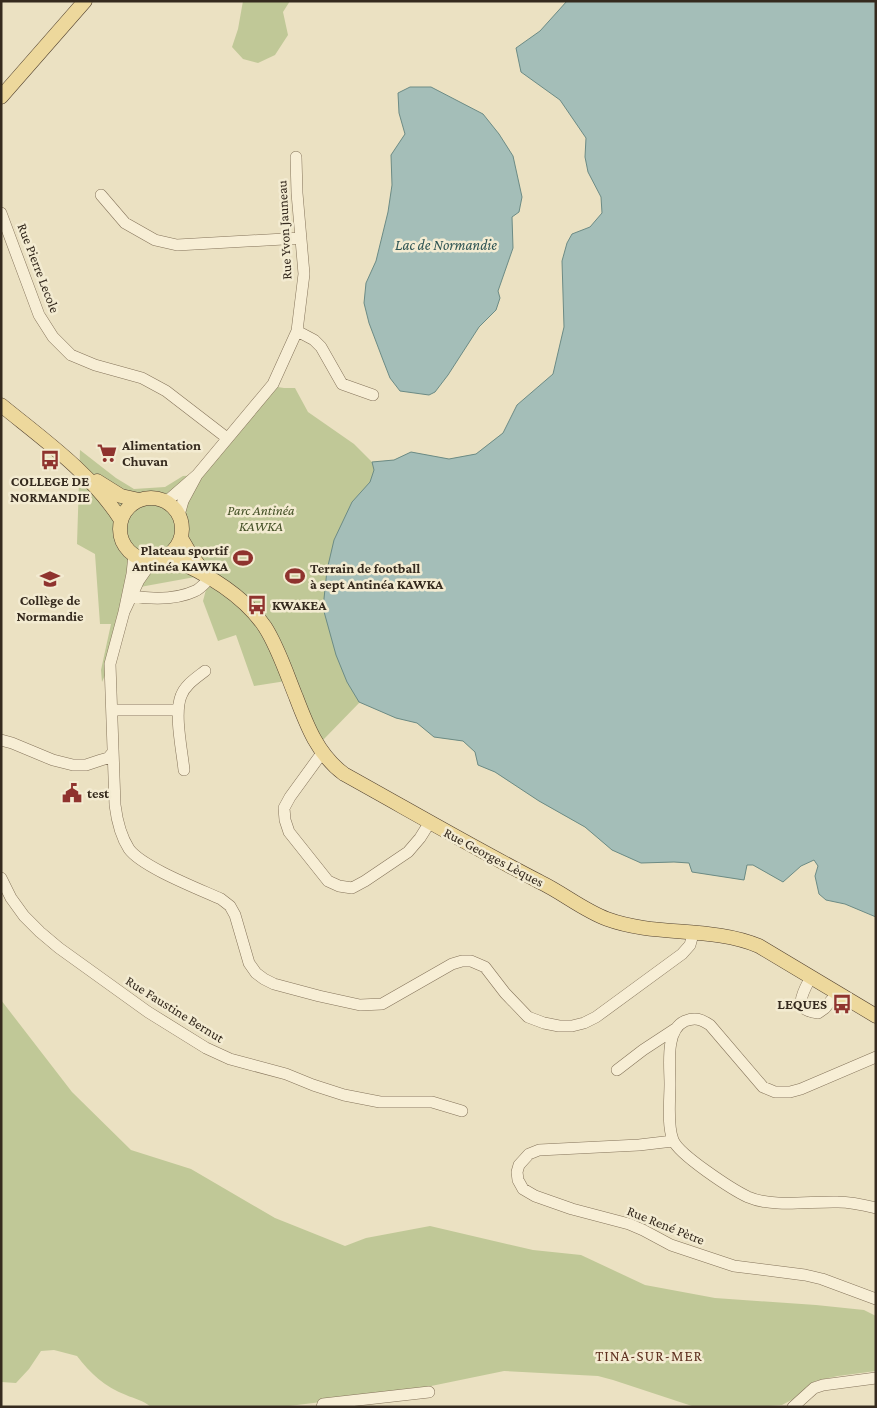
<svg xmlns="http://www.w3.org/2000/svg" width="877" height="1408" viewBox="0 0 877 1408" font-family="'Crimson Pro',serif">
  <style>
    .green { fill: #c0c897 }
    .water { fill: #a4beb8; stroke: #6c8b85 }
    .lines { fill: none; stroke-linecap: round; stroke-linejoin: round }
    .minor-casing { stroke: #84735a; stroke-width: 12 }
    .major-casing { stroke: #52412f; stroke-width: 15 }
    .minor { stroke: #f7eed5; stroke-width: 11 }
    .major { stroke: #edd89c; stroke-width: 14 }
    .labels { text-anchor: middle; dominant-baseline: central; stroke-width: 5; stroke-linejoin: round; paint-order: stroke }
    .street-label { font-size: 14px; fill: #352a1e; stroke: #f3ebd1 }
    .poi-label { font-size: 14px; font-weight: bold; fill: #352a1e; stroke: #f3ebd1; text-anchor: start }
    .park-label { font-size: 14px; font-style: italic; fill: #435025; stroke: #f3ebd1 }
    .water-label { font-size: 15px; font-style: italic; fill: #2e5453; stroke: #f3ebd1 }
    .neighbourhood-label { font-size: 15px; letter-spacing: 1px; fill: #5f3020; stroke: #f3ebd1 }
  </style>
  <rect width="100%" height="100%" fill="#ebe1c2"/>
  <path class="green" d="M 243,1 L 290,1 L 283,12 L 288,35 L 275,55 L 258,63 L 243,59 L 232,47 L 238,29 Z
    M 271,386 L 284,388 L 295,388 L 308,412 L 354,444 L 372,462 L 394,460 L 411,452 L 449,459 L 476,454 L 503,433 L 759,848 L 783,882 L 753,865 L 747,865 L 744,880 L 692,872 L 689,863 L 674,862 L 641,863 L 612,850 L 585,827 L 539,801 L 495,772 L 478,765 L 475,752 L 463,741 L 434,737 L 417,723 L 396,718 L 360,702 L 324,739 L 316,743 L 286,681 L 254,686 L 236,635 L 218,641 L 203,601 L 209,578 L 195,577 L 129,589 L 110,664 L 102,682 L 101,670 L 111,624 L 100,624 L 95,554 L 77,544 L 80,450 L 116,478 L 134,489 L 165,487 L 183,476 L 198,475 Z
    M 1,1000 L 72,1092 L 131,1150 L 191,1169 L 275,1218 L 345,1246 L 366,1238 L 430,1226 L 533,1250 L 581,1255 L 645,1285 L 715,1298 L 816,1305 L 864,1310 L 876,1316 L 876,1371 L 838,1376 L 815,1381 L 797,1397 L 782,1405 L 754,1407 L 695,1407 L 613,1380 L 598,1376 L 504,1371 L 402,1392 L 281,1407 L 151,1407 C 143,1400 135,1399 126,1395 C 105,1387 90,1373 77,1356 L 54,1350 L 41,1351 L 29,1369 L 16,1383 L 1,1382 Z"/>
  <path class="water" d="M 567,1 L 876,1 L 876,917 L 845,904 L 826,900 L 819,894 L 815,876 L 818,866 L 814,860 L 801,866 L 783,882 L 753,865 L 747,865 L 744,880 L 692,872 L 689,863 L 674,862 L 641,863 L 612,850 L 585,827 L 539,801 L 495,772 L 478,765 L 475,752 L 463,741 L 434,737 L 417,723 L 396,718 L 359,702 L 347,682 L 336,655 L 323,608 L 327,570 L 334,540 L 352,502 L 370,482 L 374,470 L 372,462 L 394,460 L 411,452 L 449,459 L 476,454 L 503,433 L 517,405 L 553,374 L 564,327 L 562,261 L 567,243 L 572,234 L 590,227 L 602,213 L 601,197 L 588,172 L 585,157 L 586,138 L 560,100 L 521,72 L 516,48 L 540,31 Z
    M 410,87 L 431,87 L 483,114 L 499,134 L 513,156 L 522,197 L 519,212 L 512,217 L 513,248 L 498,291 L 500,298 L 496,310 L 479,327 L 448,375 L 435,392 L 429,395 L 400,391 L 390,378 L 383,360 L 369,323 L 364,303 L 366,283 L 376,261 L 388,212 L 392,185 L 391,155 L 405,134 L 399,113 L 398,93 Z"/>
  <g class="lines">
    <defs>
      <path id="minor" d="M 296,157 L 297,193 L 304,274 L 297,331
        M 101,195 L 125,223 L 155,240 L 177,245 L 301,238
        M 1,213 L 39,315 L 53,337 L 71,355 L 95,365 L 142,378 L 166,391 L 227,438
        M 197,475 L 273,384 L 297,331 L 314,340 L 321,347 L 342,384 L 373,395
        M 166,502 L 197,475 L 183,501 L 179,515
        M 134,555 L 132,574 L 124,612 L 139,580 L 153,560
        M 131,596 C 151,599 176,600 195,591 C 200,589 205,583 210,578
        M 124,612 L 110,664 L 115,805 C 117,821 120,835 129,849 C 142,867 199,889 221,899 L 230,906 L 235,915 L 249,963 L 256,973 L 264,979 L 274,984 L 319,996 L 360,1005 L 382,1004 L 452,964 L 462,961 L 471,961 L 485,967 L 505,993 L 528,1017 L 544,1023 L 559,1026 L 572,1026 L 584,1023 L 596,1017 L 682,954 L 690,945 L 693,934
        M 112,710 L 178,710
        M 1,740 L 12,743 L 53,760 L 73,765 L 86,765 L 101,760 L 108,758 L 113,752
        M 322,753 L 290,797 L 284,808 L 285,820 L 289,832 L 328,881 L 339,886 L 352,888 L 365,881 L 408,852 L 420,838 L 430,822
        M 184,770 C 182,750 174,714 181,696 C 185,685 196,678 205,671
        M 1,878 L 11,898 L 24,916 L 40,932 L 59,948 L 148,1012 L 206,1048 L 230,1059 L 286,1074 L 313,1085 L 344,1095 L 380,1102 L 432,1102 L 462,1111
        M 811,977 C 803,992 791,1010 818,1013 L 825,1008 L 837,993
        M 876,1057 L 801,1089 L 790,1092 L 775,1092 L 763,1087 L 710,1025 C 701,1019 695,1017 685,1021 C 665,1030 670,1065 670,1084 C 670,1100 667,1125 673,1140 C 679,1155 733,1190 748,1197 C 773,1208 811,1201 838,1202 C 851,1202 864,1205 876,1208
        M 617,1070 L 643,1050 L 675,1029
        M 673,1141 L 639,1145 L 539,1150 L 529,1154 L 519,1165 L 517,1172 L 518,1180 L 523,1189 L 535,1196 L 572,1209 L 629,1224 L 643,1230 L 671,1245 L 734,1266 L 805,1275 L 822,1279 L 876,1299
        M 322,1407 L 323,1404 L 429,1392
        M 793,1407 L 814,1388 L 823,1385 L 876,1378"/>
      <path id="major" d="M 1,97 L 85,1
        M 1,405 C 44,440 91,473 121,520
        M 97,481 L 121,496 L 139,500
        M120 529a31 31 0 1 1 62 0a31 31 0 1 1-62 0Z
        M 181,538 L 191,555 L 203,571
        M 166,556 C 202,571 243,594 265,627 C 278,647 287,675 296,697 C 307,726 318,755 344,774 C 409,810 474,848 540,882 C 563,893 583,910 607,919 C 656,937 711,926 759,946 L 876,1016"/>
    </defs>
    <use href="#minor" class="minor-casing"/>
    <use href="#major" class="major-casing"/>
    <use href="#minor" class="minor"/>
    <use href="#major" class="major"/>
  </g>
  <defs>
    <symbol id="supermarket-bare" viewBox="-9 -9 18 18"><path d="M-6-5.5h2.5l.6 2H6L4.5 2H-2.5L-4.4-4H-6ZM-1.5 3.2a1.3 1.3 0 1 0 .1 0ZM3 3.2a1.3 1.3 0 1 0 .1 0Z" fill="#8f332e" stroke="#f3ebd1" stroke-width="2.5" paint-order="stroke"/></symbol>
    <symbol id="bus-bare" viewBox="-9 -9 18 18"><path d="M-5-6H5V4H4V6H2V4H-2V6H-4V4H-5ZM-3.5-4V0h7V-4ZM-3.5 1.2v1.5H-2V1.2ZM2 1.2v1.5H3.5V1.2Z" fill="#8f332e" stroke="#f3ebd1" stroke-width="2.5" paint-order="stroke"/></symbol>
    <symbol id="stadium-bare" viewBox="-9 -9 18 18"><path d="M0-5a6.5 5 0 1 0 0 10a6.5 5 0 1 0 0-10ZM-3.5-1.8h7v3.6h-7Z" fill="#8f332e" stroke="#f3ebd1" stroke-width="2.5" paint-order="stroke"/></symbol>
    <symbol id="school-bare" viewBox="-9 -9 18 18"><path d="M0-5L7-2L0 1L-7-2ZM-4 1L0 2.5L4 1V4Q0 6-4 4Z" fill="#8f332e" stroke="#f3ebd1" stroke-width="2.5" paint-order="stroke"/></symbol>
    <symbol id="civic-bare" viewBox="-9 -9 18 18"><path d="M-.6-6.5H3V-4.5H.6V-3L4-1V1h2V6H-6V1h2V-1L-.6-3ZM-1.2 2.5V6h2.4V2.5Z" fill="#8f332e" stroke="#f3ebd1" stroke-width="2.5" paint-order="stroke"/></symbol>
  </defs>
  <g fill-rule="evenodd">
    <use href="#supermarket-bare" x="93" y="439" width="28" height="28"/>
    <use href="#bus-bare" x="36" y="446" width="28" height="28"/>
    <use href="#stadium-bare" x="229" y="544" width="28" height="28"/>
    <use href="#stadium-bare" x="281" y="562" width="28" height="28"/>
    <use href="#school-bare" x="36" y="565" width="28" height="28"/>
    <use href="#bus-bare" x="243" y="591" width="28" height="28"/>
    <use href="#civic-bare" x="58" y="779" width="28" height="28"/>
    <use href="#bus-bare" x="828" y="990" width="28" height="28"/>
  </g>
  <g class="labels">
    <g class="street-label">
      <text transform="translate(284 230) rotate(-93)">Rue Yvon Jauneau</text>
      <text transform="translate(39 268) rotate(69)">Rue Pierre Lecole</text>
      <text transform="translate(494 857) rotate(28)">Rue Georges Lèques</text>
      <text transform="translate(175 1009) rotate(32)">Rue Faustine Bernut</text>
      <text transform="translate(666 1225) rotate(22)">Rue René Pètre</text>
    </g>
    <g class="poi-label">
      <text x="122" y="445">Alimentation<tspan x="122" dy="16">Chuvan</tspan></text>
      <text x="50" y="481" text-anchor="middle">COLLEGE DE<tspan x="50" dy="16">NORMANDIE</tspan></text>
      <text x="228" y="550" text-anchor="end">Plateau sportif<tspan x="228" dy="16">Antinéa KAWKA</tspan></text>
      <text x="310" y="568">Terrain de football<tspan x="310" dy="16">à sept Antinéa KAWKA</tspan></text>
      <text x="50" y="600" text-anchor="middle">Collège de<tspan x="50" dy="16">Normandie</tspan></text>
      <text x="272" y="605">KWAKEA</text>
      <text x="87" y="793">test</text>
      <text x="827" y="1004" text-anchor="end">LEQUES</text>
    </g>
    <g class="park-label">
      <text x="261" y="510">Parc Antinéa<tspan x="261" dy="16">KAWKA</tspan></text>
    </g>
    <g class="water-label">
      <text x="446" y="245">Lac de Normandie</text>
    </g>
    <g class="neighbourhood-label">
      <text x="649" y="1356">TINA-SUR-MER</text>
    </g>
  </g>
  <rect width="877" height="1408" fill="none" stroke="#352a1e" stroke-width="5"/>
</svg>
